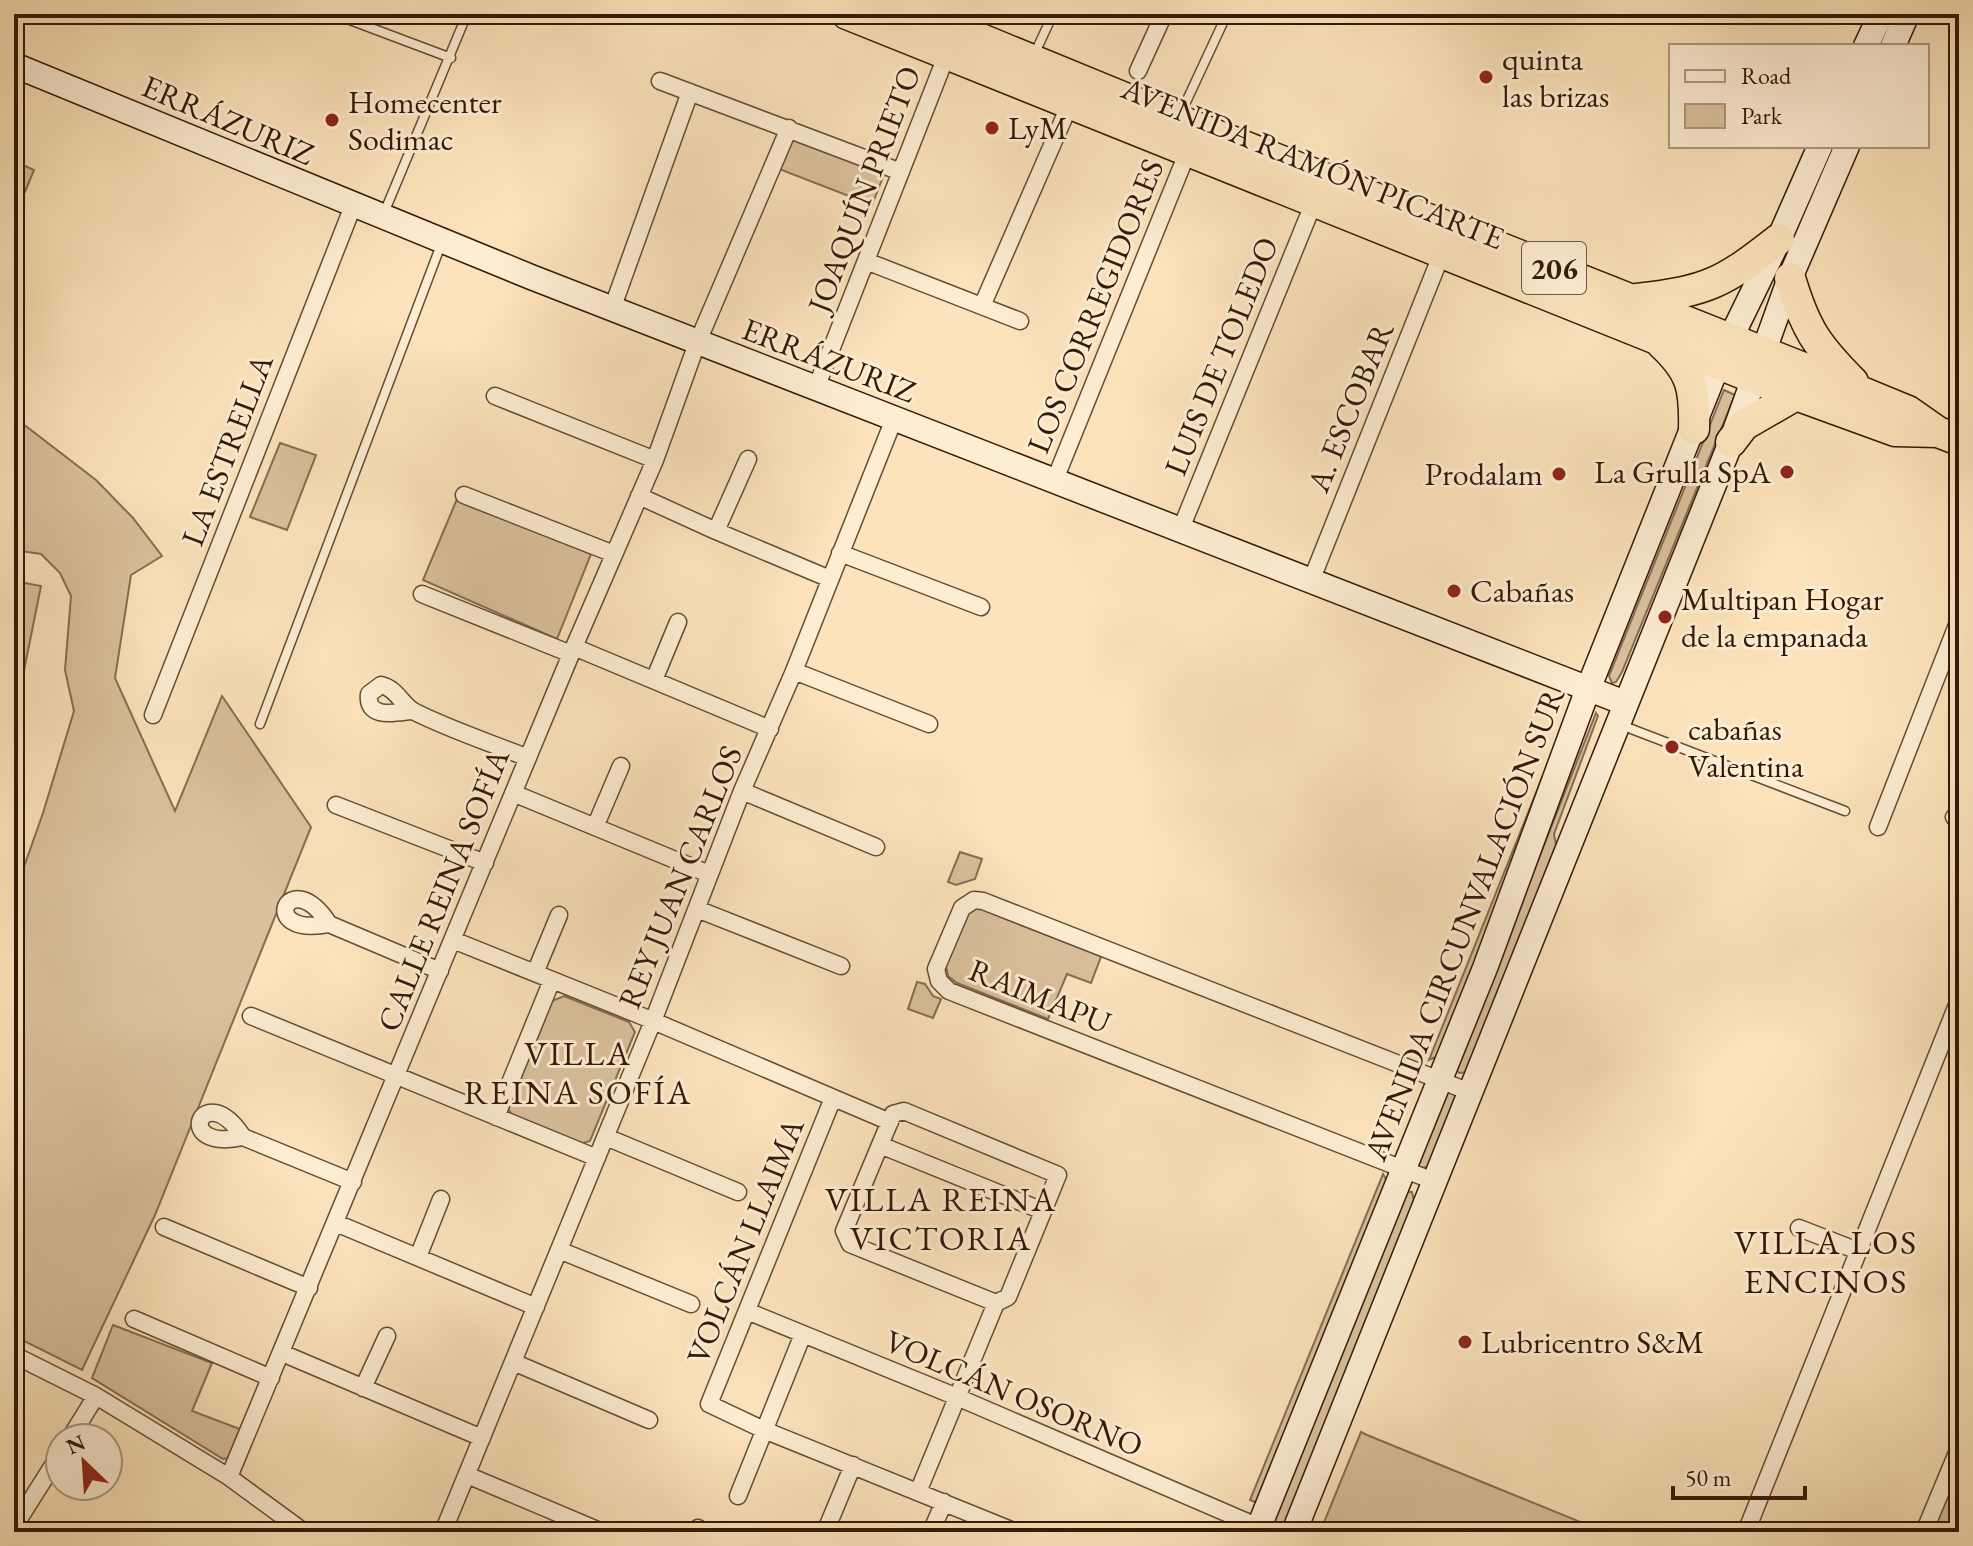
<svg xmlns="http://www.w3.org/2000/svg" width="1973" height="1546" viewBox="0 0 1973 1546" font-family="'EB Garamond',serif">
  <style>
    .green { fill: #dac19c; stroke: #866d51; stroke-width: 2 }
    .lines { fill: none; stroke-linecap: round; stroke-linejoin: round }
    .lane-casing { stroke: #654c33; stroke-width: 11 }
    .street-casing { stroke: #654c33; stroke-width: 19 }
    .secondary-casing { stroke: #331906; stroke-width: 27 }
    .highway-casing { stroke: #331906; stroke-width: 33 }
    .lane { stroke: #fdedd3; stroke-width: 8 }
    .street { stroke: #fdedd3; stroke-width: 16 }
    .secondary { stroke: #fdedd3; stroke-width: 24 }
    .highway { stroke: #fce3bb; stroke-width: 30 }
    .poi-dot { fill: #8f2418; stroke: #fdedd3; stroke-width: 3 }
    .labels { text-anchor: middle; dominant-baseline: central; stroke-width: 6; stroke-linejoin: round; paint-order: stroke }
    .shield { fill: #fdedd3; stroke: #705944; stroke-width: 2 }
    .shield-label { font-size: 30px; font-weight: bold; fill: #331906 }
    .poi-label { font-size: 32px; fill: #331906; stroke: #fdedd3; text-anchor: start }
    .street-label { font-size: 32px; fill: #331906; stroke: #fdedd3 }
    .neighbourhood-label { font-size: 34px; letter-spacing: 2px; fill: #331906; stroke: #fdedd3 }
  </style>
  <rect width="100%" height="100%" fill="#fce3bb"/>
  <filter id="stains"><feTurbulence type="fractalNoise" baseFrequency=".0025" numOctaves="4"/><feColorMatrix values="0 0 0 0 .2 0 0 0 0 .09 0 0 0 0 .02 0 0 0 .5 -.17"/></filter>
  <radialGradient id="worn" r=".72"><stop offset=".6" stop-color="#630" stop-opacity="0"/><stop offset="1" stop-color="#630" stop-opacity=".3"/></radialGradient>
  <path class="green" d="M 794,134 L 885,172 L 872,205 L 779,169 Z
    M 14,161 L 34,170 L 14,218 Z
    M 1724,390 L 1735,395 L 1622,672 L 1616,682 L 1612,683 L 1609,676 Z
    M 14,417 L 96,480 L 133,518 L 162,556 L 131,575 L 115,678 L 175,811 L 222,696 L 311,827 L 155,1215 L 82,1370 L 14,1336 L 14,895 L 43,813 L 74,711 L 65,670 L 71,596 L 60,573 L 41,554 L 14,550 Z
    M 280,443 L 316,455 L 287,530 L 250,517 Z
    M 457,499 L 591,554 L 557,639 L 423,580 Z
    M 14,581 L 41,586 L 14,720 Z
    M 1570,708 L 1443,1046 L 1436,1057 L 1429,1060 Z
    M 1596,713 L 1598,716 L 1554,834 L 1556,845 L 1469,1068 L 1467,1072 L 1459,1073 L 1456,1069 Z
    M 960,852 L 982,859 L 975,879 L 956,885 L 948,882 Z
    M 982,906 L 1102,954 L 1091,983 L 1067,974 L 1048,1019 L 957,983 L 948,976 L 946,966 L 969,910 Z
    M 917,982 L 925,984 L 933,996 L 941,999 L 933,1018 L 908,1009 Z
    M 564,996 L 629,1022 L 635,1032 L 590,1141 L 580,1144 L 514,1118 L 507,1107 L 552,1001 Z
    M 1446,1090 L 1455,1093 L 1455,1097 L 1430,1163 L 1427,1167 L 1420,1168 L 1416,1165 Z
    M 1383,1174 L 1387,1181 L 1257,1503 L 1250,1500 Z
    M 1406,1192 L 1412,1192 L 1414,1201 L 1286,1532 L 1269,1532 Z
    M 113,1325 L 212,1363 L 192,1411 L 240,1429 L 228,1458 L 223,1459 L 92,1378 Z
    M 1361,1432 L 1367,1435 L 1605,1532 L 1320,1532 Z
    M 1959,1471 L 1959,1532 L 1930,1532 Z"/>
  <g class="lines">
    <defs>
      <path id="lane" d="M 334,14 L 451,58
        M 1034,55 L 1053,14
        M 1180,115 L 1227,14
        M 384,213 L 467,14
        M 260,724 L 442,242
        M 1621,725 L 1845,811"/>
      <path id="street" d="M 1138,71 L 1164,14
        M 660,81 L 901,172
        M 866,261 L 1020,321
        M 982,306 L 1070,104
        M 612,309 L 690,92
        M 816,388 L 947,54
        M 495,396 L 655,460
        M 1054,482 L 1188,151
        M 464,495 L 614,554
        M 639,496 L 716,531 L 830,579
        M 716,531 L 748,459
        M 1180,531 L 1314,202
        M 840,553 L 981,607
        M 1311,581 L 1442,253
        M 422,594 L 571,654
        M 574,647 L 770,729
        M 794,671 L 929,724
        M 654,680 L 678,622
        M 410,711 C 394,713 366,719 369,694 L 381,685 C 398,689 401,705 415,712 C 451,730 491,743 528,758
        M 153,715 L 353,206
        M 742,791 L 876,847
        M 513,793 L 709,874
        M 336,805 L 485,863
        M 1954,817 L 1959,819
        M 595,827 L 621,766
        M 1878,827 L 1959,620
        M 697,909 L 841,966
        M 329,924 C 255,938 289,862 329,924 L 440,971
        M 453,940 L 644,1017 L 890,1122
        M 535,973 L 559,915
        M 251,1016 L 597,1158
        M 833,1098 L 709,1404 L 764,1430 L 1016,1532
        M 496,1117 L 552,980
        M 243,1137 C 170,1153 203,1075 243,1137 L 353,1182
        M 606,1137 L 738,1192
        M 880,1145 L 1043,1211
        M 1436,1182 L 949,991 L 939,981 L 936,969 L 962,908 L 974,900 L 983,901 L 1470,1092
        M 336,1223 L 536,1307
        M 164,1227 L 309,1288
        M 1799,1228 L 1858,1251
        M 559,1250 L 691,1304
        M 418,1257 L 441,1199
        M 747,1311 L 957,1397 L 1259,1527
        M 134,1319 L 271,1378
        M 282,1353 L 482,1438
        M 14,1355 L 96,1396 L 229,1477 L 304,1532
        M 513,1362 L 649,1420
        M 363,1388 L 387,1336
        M 70,1438 L 96,1396
        M 467,1475 L 600,1531
        M 229,1477 L 571,654 L 655,460 L 696,346 L 789,128
        M 918,1492 L 996,1303 L 1008,1297 L 1058,1175 L 904,1111 L 893,1114 L 844,1231 L 850,1244 L 996,1303
        M 738,1496 L 803,1334
        M 14,1527 L 60,1454
        M 826,1530 L 853,1465
        M 443,1532 L 653,1021 L 742,791 L 794,671 L 894,419
        M 697,1532 L 698,1528
        M 931,1532 L 944,1502
        M 1746,1532 L 1959,1000
        M 1924,1532 L 1959,1448"/>
      <path id="secondary" d="M 1866,46 L 1881,14
        M 1893,46 L 1907,14
        M 14,65 L 531,277 L 1625,703
        M 1257,1532 L 1485,968 L 1585,697 L 1718,364 L 1779,239 L 1820,146
        M 1294,1532 L 1731,442 L 1790,278 L 1847,146"/>
      <path id="highway" d="M 847,14 L 1796,395 L 1895,431 L 1938,432
        M 920,14 L 1188,124 L 1801,367 L 1908,411 L 1938,432 L 1959,440
        M 1790,278 C 1805,328 1816,345 1853,382
        M 1637,299 C 1708,291 1723,283 1779,239
        M 1661,343 C 1692,372 1695,388 1694,429
        M 1731,442 L 1744,425 L 1796,395"/>
    </defs>
    <use href="#lane" class="lane-casing"/>
    <use href="#street" class="street-casing"/>
    <use href="#secondary" class="secondary-casing"/>
    <use href="#highway" class="highway-casing"/>
    <use href="#lane" class="lane"/>
    <use href="#street" class="street"/>
    <use href="#secondary" class="secondary"/>
    <use href="#highway" class="highway"/>
  </g>
  <g class="poi-dot">
    <circle cx="1486" cy="77" r="8"/>
    <circle cx="332" cy="120" r="8"/>
    <circle cx="992" cy="128" r="8"/>
    <circle cx="1787" cy="472" r="8"/>
    <circle cx="1559" cy="474" r="8"/>
    <circle cx="1454" cy="591" r="8"/>
    <circle cx="1665" cy="617" r="8"/>
    <circle cx="1672" cy="747" r="8"/>
    <circle cx="1465" cy="1342" r="8"/>
  </g>
  <g class="labels">
    <rect class="shield" x="1522" y="242" width="64" height="52" rx="6"/>
    <g class="shield-label">
      <text x="1554" y="268">206</text>
    </g>
    <g class="poi-label">
      <text x="1502" y="59">quinta<tspan x="1502" dy="37">las brizas</tspan></text>
      <text x="348" y="102">Homecenter<tspan x="348" dy="37">Sodimac</tspan></text>
      <text x="1008" y="128">LyM</text>
      <text x="1771" y="472" text-anchor="end">La Grulla SpA</text>
      <text x="1543" y="474" text-anchor="end">Prodalam</text>
      <text x="1470" y="591">Cabañas</text>
      <text x="1681" y="599">Multipan Hogar<tspan x="1681" dy="37">de la empanada</tspan></text>
      <text x="1688" y="729">cabañas<tspan x="1688" dy="37">Valentina</tspan></text>
      <text x="1481" y="1342">Lubricentro S&amp;M</text>
    </g>
    <g class="street-label">
      <text transform="translate(228 120) rotate(23)">ERRÁZURIZ</text>
      <text transform="translate(1313 163) rotate(22)">AVENIDA RAMÓN PICARTE</text>
      <text transform="translate(864 189) rotate(-69)">JOAQUÍN PRIETO</text>
      <text transform="translate(1095 306) rotate(-68)">LOS CORREGIDORES</text>
      <text transform="translate(1221 356) rotate(-68)">LUIS DE TOLEDO</text>
      <text transform="translate(829 360) rotate(21)">ERRÁZURIZ</text>
      <text transform="translate(1350 407) rotate(-68)">A. ESCOBAR</text>
      <text transform="translate(227 450) rotate(-69)">LA ESTRELLA</text>
      <text transform="translate(680 877) rotate(-68)">REY JUAN CARLOS</text>
      <text transform="translate(443 890) rotate(-68)">CALLE REINA SOFÍA</text>
      <text transform="translate(1464 924) rotate(-69)">AVENIDA CIRCUNVALACIÓN SUR</text>
      <text transform="translate(1040 996) rotate(22)">RAIMAPU</text>
      <text transform="translate(745 1241) rotate(-68)">VOLCÁN LLAIMA</text>
      <text transform="translate(1014 1393) rotate(23)">VOLCÁN OSORNO</text>
    </g>
    <g class="neighbourhood-label">
      <text x="578" y="1053">VILLA<tspan x="578" dy="39">REINA SOFÍA</tspan></text>
      <text x="941" y="1199">VILLA REINA<tspan x="941" dy="39">VICTORIA</tspan></text>
      <text x="1826" y="1242">VILLA LOS<tspan x="1826" dy="39">ENCINOS</tspan></text>
    </g>
  </g>
  <rect width="1973" height="1546" fill="none" stroke="#fce3bb" stroke-width="48"/>
  <rect x="16" y="16" width="1941" height="1514" fill="none" stroke="#331906" stroke-width="4"/>
  <rect x="24" y="24" width="1925" height="1498" fill="none" stroke="#331906" stroke-width="2"/>
  <rect x="1669" y="44" width="260" height="104" fill="#fdedd3" stroke="#ac9881" stroke-width="2"/>
  <rect x="1685" y="70" width="40" height="12" fill="#fdedd3" stroke="#ac9881" stroke-width="2"/>
  <text x="1741" y="84" font-size="24" fill="#331906">Road</text>
  <rect x="1685" y="104" width="40" height="24" fill="#dac19c" stroke="#ac9881" stroke-width="2"/>
  <text x="1741" y="124" font-size="24" fill="#331906">Park</text>
  <g transform="translate(84 1462) rotate(335)"><circle r="38" fill="#fdedd3" stroke="#ac9881" stroke-width="2"/>
  <path d="M0-6L14 30L0 20L-14 30Z" fill="#8f2418"/>
  <text y="-12" font-size="22" font-weight="bold" text-anchor="middle" fill="#331906">N</text>
  </g>
  <path d="M1673 1486v12h132v-12" fill="none" stroke="#331906" stroke-width="4"/>
  <text x="1685" y="1486" font-size="24" fill="#331906" stroke="#fdedd3" stroke-width="6" paint-order="stroke">50 m</text>
  <rect width="100%" height="100%" filter="url(#stains)"/>
  <rect width="100%" height="100%" fill="url(#worn)"/>
</svg>
